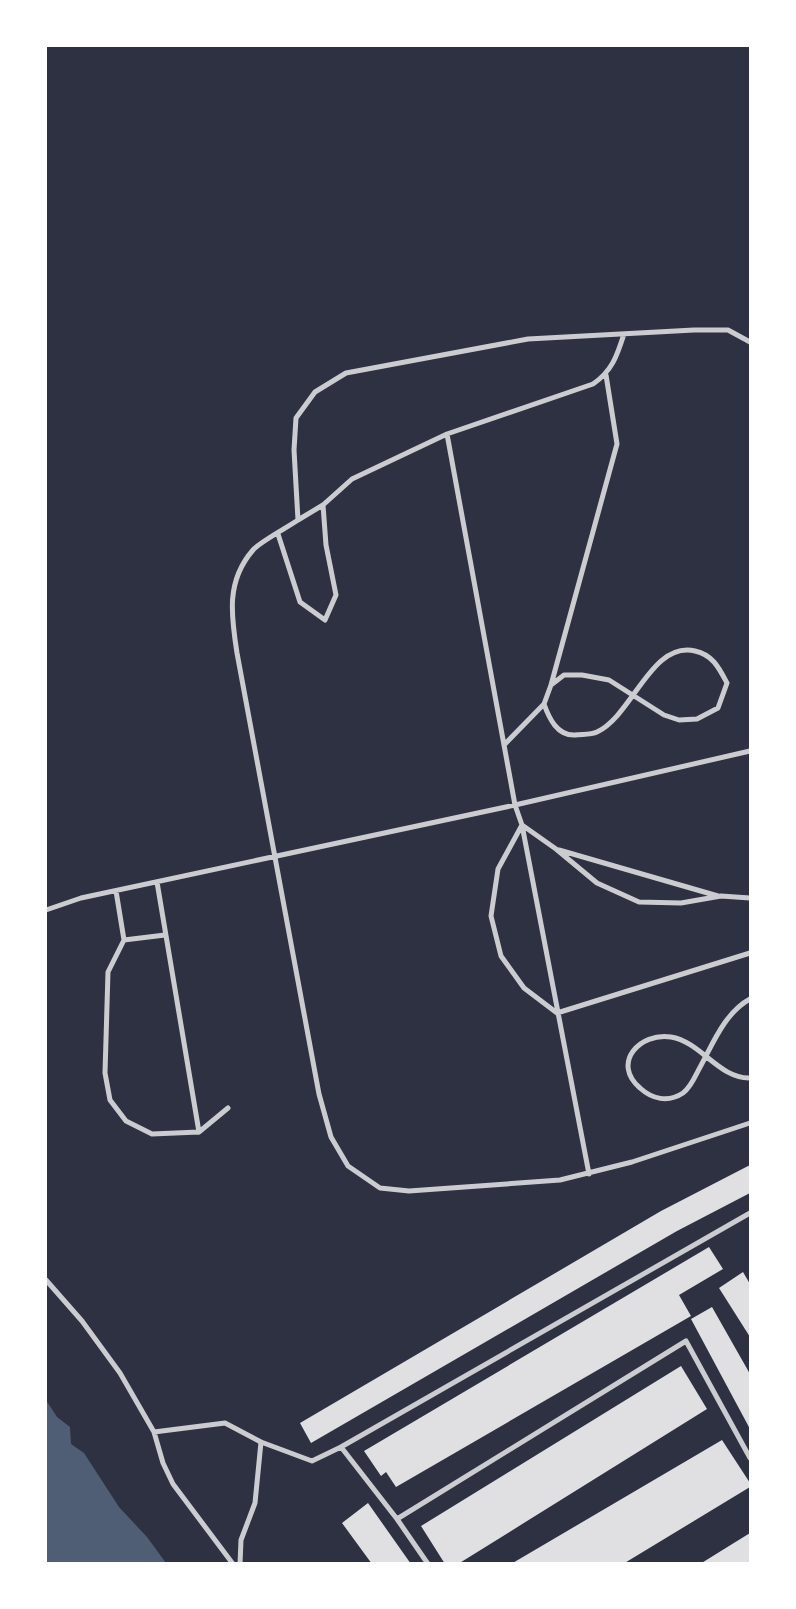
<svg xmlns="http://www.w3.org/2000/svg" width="796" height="1609" viewBox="0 0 796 1609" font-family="Mulish,sans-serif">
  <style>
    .water { fill: #4f5d75 }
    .building { fill: #e0e0e3 }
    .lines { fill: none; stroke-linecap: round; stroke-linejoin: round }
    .service { stroke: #caccd0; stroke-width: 5 }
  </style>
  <rect width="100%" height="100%" fill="#2d3142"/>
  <path class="water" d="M 46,1400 L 57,1417 L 70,1427 L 71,1444 L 84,1453 L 119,1507 L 147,1537 L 166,1563 L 46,1563 Z"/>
  <path class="building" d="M 750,1165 L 750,1193 L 677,1231 L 311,1443 L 300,1423 L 661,1211 Z
    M 709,1247 L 723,1269 L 679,1295 L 691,1316 L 396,1487 L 386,1472 L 381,1476 L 364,1451 Z
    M 743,1272 L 750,1284 L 750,1337 L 719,1288 Z
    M 712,1307 L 750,1374 L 750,1429 L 691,1319 Z
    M 681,1366 L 707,1409 L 458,1564 L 445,1564 L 421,1526 Z
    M 722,1440 L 750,1483 L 750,1487 L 623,1564 L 511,1564 Z
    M 368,1503 L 411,1564 L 372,1564 L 342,1523 Z
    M 750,1533 L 750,1564 L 700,1564 Z"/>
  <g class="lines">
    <path class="service" d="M 750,342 L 728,330 L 694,330 L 528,339 L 346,373 L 315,392 L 296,418 L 294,450 L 298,520 C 288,527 258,543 253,550 C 226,581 231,615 237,653 L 319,1094 L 331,1137 L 348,1166 L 380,1188 L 409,1191 L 560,1180 L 632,1162 L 750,1123
      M 447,434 L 515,805 L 522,825 L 589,1174
      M 298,520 L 323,505 L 352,479 L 447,434 L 593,384 C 612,371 617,356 624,334
      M 278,534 L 300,602 L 325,620 L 336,595 L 326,545 L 323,505
      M 544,704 C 549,718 557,736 575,735 C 582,734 591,735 597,732 C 633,715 651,641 695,651 C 713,655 719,668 727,683 L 718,708 L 697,719 L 679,720 L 664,715 L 609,680 L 582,675 L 564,675 L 551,685
      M 504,745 L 544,704 L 551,685 L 617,444 L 606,375
      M 559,850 L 718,896
      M 116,891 L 124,940 L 108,972 L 105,1073 L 110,1100 L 126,1121 L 152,1134 L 199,1132 L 157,882
      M 750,898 L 721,896 L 681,903 L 639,902 L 597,883 L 556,849 L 522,825 L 498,869 L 491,916 L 501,956 L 524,988 L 557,1013 L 750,953
      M 46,910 L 81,898 L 515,805 L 750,751
      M 124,940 L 165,935
      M 750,999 C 724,1013 712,1046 698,1071 C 694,1079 690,1088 683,1093 C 668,1103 652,1099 640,1088 C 611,1063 640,1032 671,1037 C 701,1042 719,1079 750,1078
      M 199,1132 L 228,1108
      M 46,1280 L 82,1321 L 120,1373 L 154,1432 L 163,1463 L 173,1484 L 233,1564
      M 154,1432 L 225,1423 L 261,1442
      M 397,1519 L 341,1447 L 750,1213
      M 240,1564 L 241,1540 L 255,1503 L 261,1442 L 312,1461 L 341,1447
      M 428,1564 L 397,1519 L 686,1341 L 750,1458"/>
  </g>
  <rect width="796" height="1609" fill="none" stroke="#ffffff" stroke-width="94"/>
</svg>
